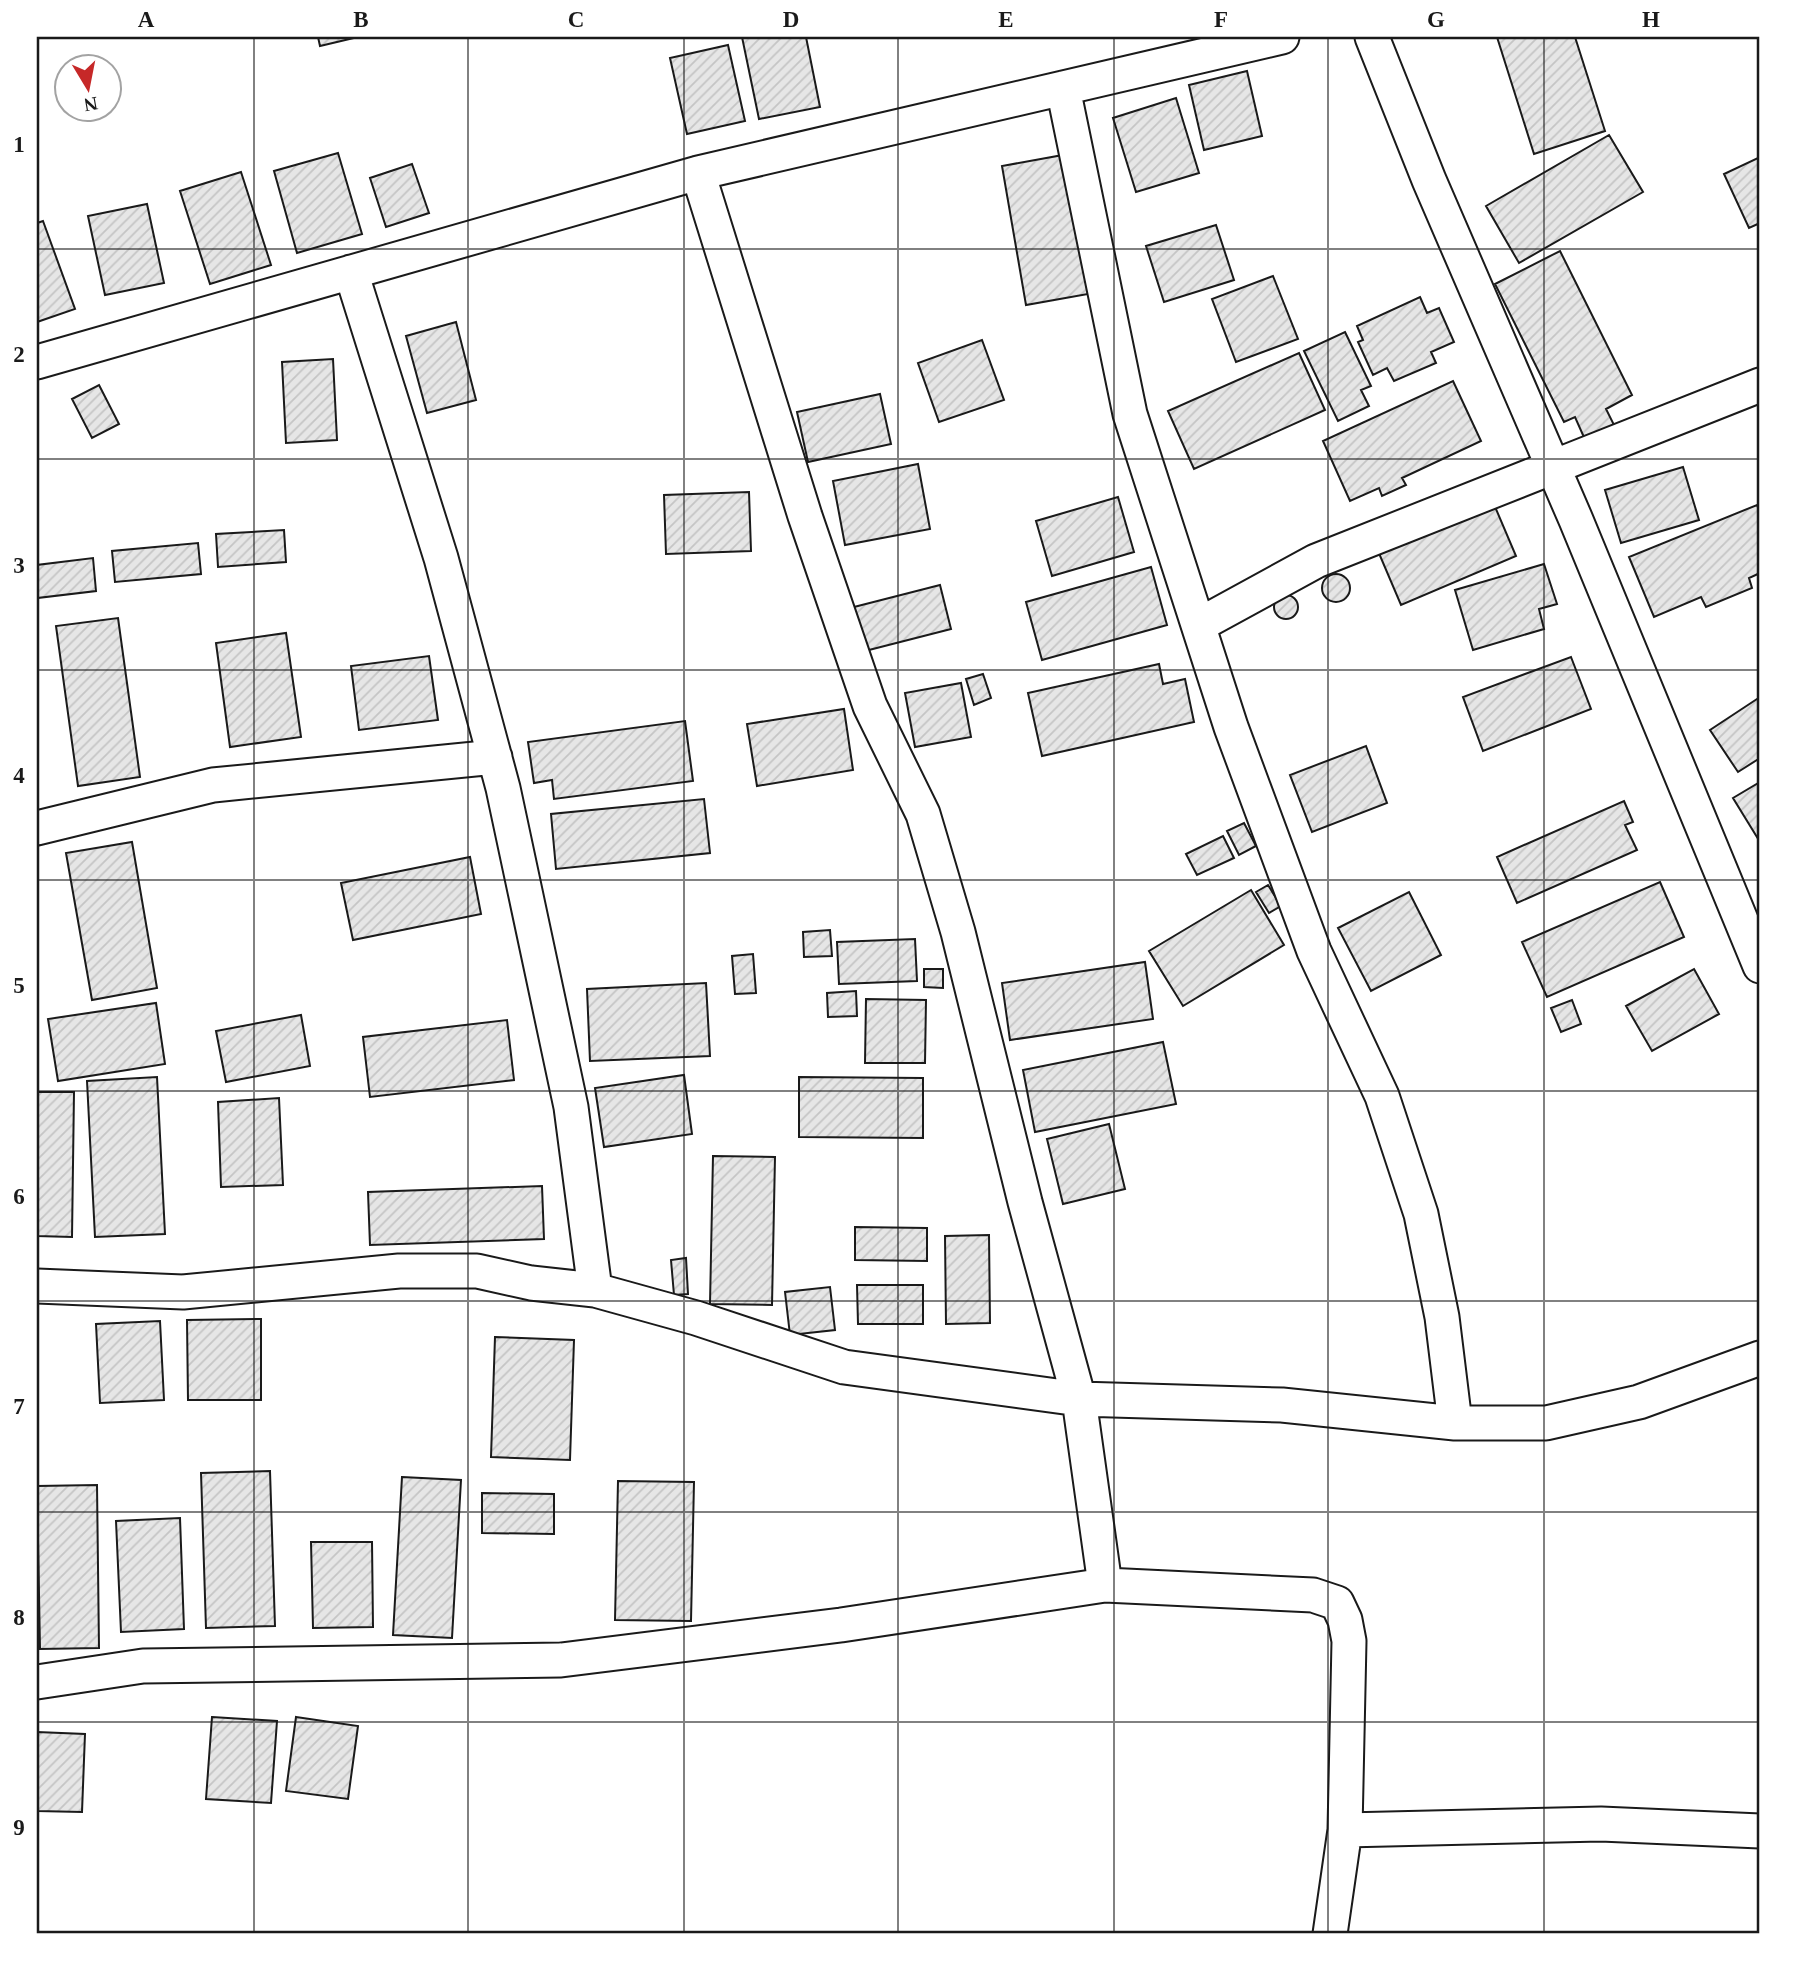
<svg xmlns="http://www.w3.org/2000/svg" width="1797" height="1971" viewBox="0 0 1797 1971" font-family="'Times New Roman',serif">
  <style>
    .building { fill: url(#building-hatch); stroke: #1a1a1a; stroke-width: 2 }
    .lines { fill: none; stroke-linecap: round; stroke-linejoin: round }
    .minor-casing { stroke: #1a1a1a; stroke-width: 37 }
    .minor { stroke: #fff; stroke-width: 33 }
    .grid { fill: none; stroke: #1a1a1a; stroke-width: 2; stroke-opacity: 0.55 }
    .neatline { fill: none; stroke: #1a1a1a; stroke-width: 2.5 }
    .grid-label { font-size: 23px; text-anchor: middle; font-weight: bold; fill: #1a1a1a }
  </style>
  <defs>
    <pattern id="building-hatch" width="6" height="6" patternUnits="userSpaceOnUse" patternTransform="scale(1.75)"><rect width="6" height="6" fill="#e6e6e6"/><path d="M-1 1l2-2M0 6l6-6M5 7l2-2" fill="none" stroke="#c5c5c5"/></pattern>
  </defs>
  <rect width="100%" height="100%" fill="#fff"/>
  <path class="building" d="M 318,37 L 358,37 L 320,46 Z
    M 742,37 L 806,37 L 820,107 L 759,119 Z
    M 1497,37 L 1575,37 L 1605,131 L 1534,154 Z
    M 728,45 L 745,121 L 687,134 L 670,58 Z
    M 1247,71 L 1262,136 L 1204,150 L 1189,85 Z
    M 1176,98 L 1199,173 L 1136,192 L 1113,118 Z
    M 1609,135 L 1643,192 L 1519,263 L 1486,206 Z
    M 338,153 L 362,234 L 297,253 L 274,171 Z
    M 1063,155 L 1088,294 L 1026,305 L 1002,166 Z
    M 1760,157 L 1760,223 L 1749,228 L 1724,174 Z
    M 412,164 L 429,213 L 386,227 L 370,178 Z
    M 241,172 L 271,265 L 210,284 L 180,191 Z
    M 147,204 L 164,283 L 105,295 L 88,216 Z
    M 43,221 L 75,309 L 37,322 L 37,223 Z
    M 1216,225 L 1234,280 L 1164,302 L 1146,246 Z
    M 1560,251 L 1632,395 L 1606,409 L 1616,429 L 1587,444 L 1575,417 L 1564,422 L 1495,284 Z
    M 1273,276 L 1298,339 L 1236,362 L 1212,299 Z
    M 1420,297 L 1427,313 L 1439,308 L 1454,342 L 1431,352 L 1436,363 L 1394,381 L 1387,368 L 1373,375 L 1358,342 L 1363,340 L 1357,326 Z
    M 456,322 L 476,400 L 427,413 L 406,336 Z
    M 1345,332 L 1371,386 L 1361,390 L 1369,406 L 1338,421 L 1304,351 Z
    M 982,340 L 1004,400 L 939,422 L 918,363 Z
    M 1299,353 L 1325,410 L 1194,469 L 1168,411 Z
    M 333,359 L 337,440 L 286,443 L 282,362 Z
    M 1453,381 L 1481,441 L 1402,478 L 1406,485 L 1382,496 L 1379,488 L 1350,501 L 1323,441 Z
    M 99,385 L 119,424 L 92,438 L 72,399 Z
    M 880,394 L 891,444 L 808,462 L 797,412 Z
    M 918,464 L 930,529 L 845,545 L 833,481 Z
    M 1683,467 L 1699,520 L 1621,543 L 1605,490 Z
    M 749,492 L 751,551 L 666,554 L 664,495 Z
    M 1118,497 L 1134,552 L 1052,576 L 1036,521 Z
    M 1493,502 L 1516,556 L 1401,605 L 1378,551 Z
    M 1757,505 L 1760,513 L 1760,573 L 1749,578 L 1752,588 L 1706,607 L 1701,597 L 1654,617 L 1629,557 Z
    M 284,530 L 286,562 L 218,567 L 216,534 Z
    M 198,543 L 201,574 L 115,582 L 112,551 Z
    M 93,558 L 96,591 L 37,598 L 37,565 Z
    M 1544,564 L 1557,604 L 1539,609 L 1544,629 L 1473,650 L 1455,590 Z
    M 1151,567 L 1167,625 L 1042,660 L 1026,602 Z
    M1322 588a14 14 0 1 1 28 0a14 14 0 1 1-28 0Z
    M 940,585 L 951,629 L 865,651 L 854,607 Z
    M1274 607a12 12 0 1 1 24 0a12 12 0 1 1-24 0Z
    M 118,618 L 140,777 L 78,786 L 56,626 Z
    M 286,633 L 301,737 L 230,747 L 216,643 Z
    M 429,656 L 438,720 L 359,730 L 351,666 Z
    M 1571,657 L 1591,709 L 1483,751 L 1463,697 Z
    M 1159,664 L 1163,684 L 1185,679 L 1194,722 L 1042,756 L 1028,693 Z
    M 983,674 L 991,698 L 974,705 L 966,679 Z
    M 961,683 L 971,737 L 915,747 L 905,693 Z
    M 1760,697 L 1760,758 L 1738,772 L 1710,730 Z
    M 844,709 L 853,770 L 757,786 L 747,724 Z
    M 685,721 L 693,781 L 554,799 L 552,780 L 534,783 L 528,742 Z
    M 1366,746 L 1387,803 L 1312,832 L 1290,775 Z
    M 1760,782 L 1760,842 L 1733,798 Z
    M 704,799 L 710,853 L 556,869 L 551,814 Z
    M 1624,801 L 1633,822 L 1625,825 L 1637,850 L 1517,903 L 1497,857 Z
    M 1244,823 L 1256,846 L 1239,855 L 1227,831 Z
    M 1223,836 L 1234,858 L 1197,875 L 1186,854 Z
    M 132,842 L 157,988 L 92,1000 L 66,853 Z
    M 470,857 L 481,914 L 353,940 L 341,883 Z
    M 1660,882 L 1684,937 L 1547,997 L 1522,942 Z
    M 1268,885 L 1281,906 L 1269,913 L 1256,892 Z
    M 1251,890 L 1284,945 L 1183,1006 L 1149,951 Z
    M 1409,892 L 1441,955 L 1371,991 L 1338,928 Z
    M 830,930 L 832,956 L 804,957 L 803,932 Z
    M 915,939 L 917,981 L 839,984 L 837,942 Z
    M 753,954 L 756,993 L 735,994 L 732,956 Z
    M 1145,962 L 1153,1019 L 1010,1040 L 1002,983 Z
    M 924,969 L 943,969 L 943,988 L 924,987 Z
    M 1694,969 L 1719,1014 L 1652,1051 L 1626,1006 Z
    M 706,983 L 710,1056 L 590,1061 L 587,989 Z
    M 856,991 L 857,1016 L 828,1017 L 827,993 Z
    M 866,999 L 926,1000 L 925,1063 L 865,1063 Z
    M 1572,1000 L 1581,1024 L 1561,1032 L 1551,1008 Z
    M 156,1003 L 165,1064 L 58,1081 L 48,1019 Z
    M 301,1015 L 310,1066 L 226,1082 L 216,1031 Z
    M 507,1020 L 514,1080 L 370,1097 L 363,1037 Z
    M 1163,1042 L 1176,1104 L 1035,1132 L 1023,1070 Z
    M 684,1075 L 692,1134 L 604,1147 L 595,1088 Z
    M 157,1077 L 165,1234 L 95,1237 L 87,1081 Z
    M 799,1077 L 923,1078 L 923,1138 L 799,1137 Z
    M 37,1092 L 74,1092 L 72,1237 L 37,1236 Z
    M 279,1098 L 283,1185 L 221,1187 L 218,1102 Z
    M 1109,1124 L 1125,1189 L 1063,1204 L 1047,1139 Z
    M 713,1156 L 775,1157 L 772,1305 L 710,1304 Z
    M 542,1186 L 544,1239 L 370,1245 L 368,1192 Z
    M 855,1227 L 927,1228 L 927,1261 L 855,1260 Z
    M 989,1235 L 990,1323 L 946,1324 L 945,1236 Z
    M 686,1258 L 688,1294 L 674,1295 L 671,1260 Z
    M 857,1285 L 923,1285 L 923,1324 L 858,1324 Z
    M 830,1287 L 835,1330 L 790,1335 L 785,1292 Z
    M 261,1319 L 261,1400 L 188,1400 L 187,1320 Z
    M 160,1321 L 164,1400 L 100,1403 L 96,1324 Z
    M 495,1337 L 574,1340 L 570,1460 L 491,1457 Z
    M 270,1471 L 275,1626 L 206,1628 L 201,1473 Z
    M 402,1477 L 461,1480 L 452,1638 L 393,1635 Z
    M 618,1481 L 694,1482 L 691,1621 L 615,1620 Z
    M 97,1485 L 99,1648 L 40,1649 L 37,1486 Z
    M 482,1493 L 554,1494 L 554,1534 L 482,1533 Z
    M 180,1518 L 184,1629 L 121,1632 L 116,1521 Z
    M 311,1542 L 372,1542 L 373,1627 L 313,1628 Z
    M 212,1717 L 277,1721 L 271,1803 L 206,1799 Z
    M 296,1717 L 358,1726 L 348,1799 L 286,1791 Z
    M 37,1732 L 85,1734 L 82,1812 L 37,1811 Z"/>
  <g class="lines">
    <defs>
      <path id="minor" d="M 1372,37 L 1429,180 L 1576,520 L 1760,966
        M 1063,88 L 1130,414 L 1231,727 L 1314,951 L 1382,1096 L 1421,1214 L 1442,1317 L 1455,1423
        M 698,173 L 805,516 L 870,706 L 923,814 L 958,932 L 1025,1202 L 1079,1399 L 1105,1585
        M 351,272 L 441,558 L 503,788 L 571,1107 L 595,1290
        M 37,362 L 698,173 L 1282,37
        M 1199,625 L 1316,561 L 1760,385
        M 37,828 L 213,785 L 495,757
        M 37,1286 L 183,1292 L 399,1271 L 477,1271 L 531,1283 L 595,1290 L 696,1318 L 844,1367 L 1079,1399 L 1282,1405 L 1455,1423 L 1546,1423 L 1639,1402 L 1760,1358
        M 37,1682 L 143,1666 L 561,1660 L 841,1625 L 1105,1585 L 1313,1595 L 1337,1603 L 1345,1620 L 1349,1641 L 1345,1830 L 1330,1934
        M 1345,1830 L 1601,1824 L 1760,1831"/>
    </defs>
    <use href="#minor" class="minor-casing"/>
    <use href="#minor" class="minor"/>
  </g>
  <path class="grid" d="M 254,37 L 254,1934M 468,37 L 468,1934M 684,37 L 684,1934M 898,37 L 898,1934M 1114,37 L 1114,1934M 1328,37 L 1328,1934M 1544,37 L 1544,1934M 37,249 L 1760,249M 37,459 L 1760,459M 37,670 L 1760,670M 37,880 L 1760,880M 37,1091 L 1760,1091M 37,1301 L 1760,1301M 37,1512 L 1760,1512M 37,1722 L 1760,1722"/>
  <rect width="1797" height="1971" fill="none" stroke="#ffffff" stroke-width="77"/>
  <g transform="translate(88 88) rotate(170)"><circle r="33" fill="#ffffff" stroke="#a3a3a3" stroke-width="2"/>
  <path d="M0-5L12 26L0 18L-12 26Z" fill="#c62828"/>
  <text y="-10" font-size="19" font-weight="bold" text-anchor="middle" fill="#1a1a1a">N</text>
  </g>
  <rect x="38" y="38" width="1720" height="1894" class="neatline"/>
  <g class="grid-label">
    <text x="146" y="27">A</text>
    <text x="361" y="27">B</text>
    <text x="576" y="27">C</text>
    <text x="791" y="27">D</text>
    <text x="1006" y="27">E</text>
    <text x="1221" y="27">F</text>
    <text x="1436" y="27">G</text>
    <text x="1651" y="27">H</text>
    <text x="19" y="152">1</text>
    <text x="19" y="362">2</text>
    <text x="19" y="573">3</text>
    <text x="19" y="783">4</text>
    <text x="19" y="993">5</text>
    <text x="19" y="1204">6</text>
    <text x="19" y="1414">7</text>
    <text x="19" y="1625">8</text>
    <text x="19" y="1835">9</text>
  </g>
</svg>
